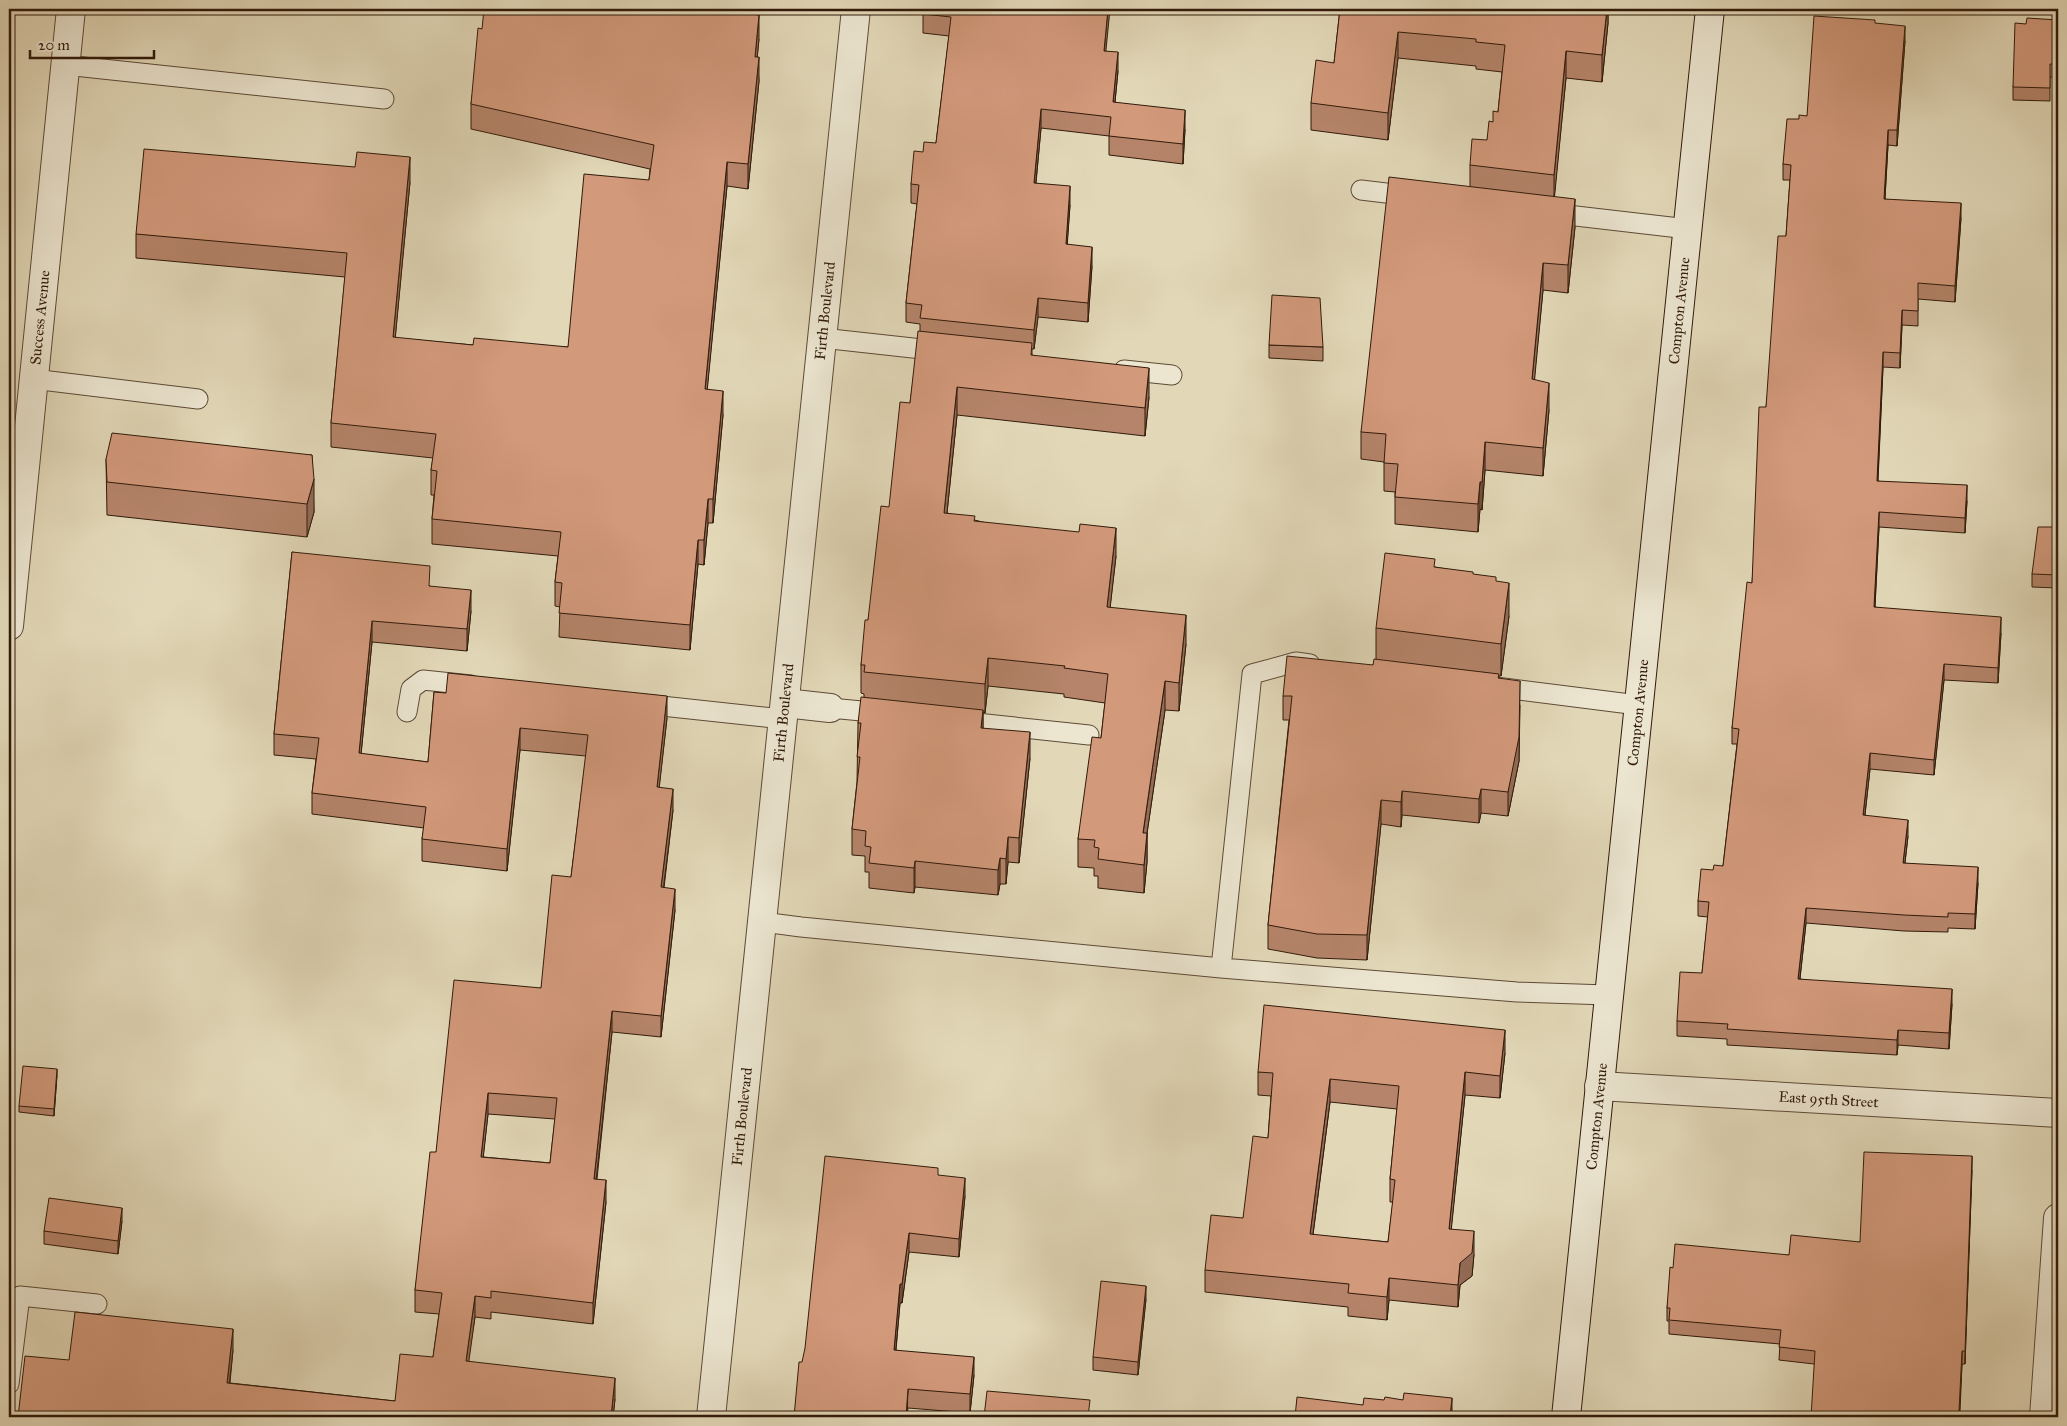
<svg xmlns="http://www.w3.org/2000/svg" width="2067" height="1426" viewBox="0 0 2067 1426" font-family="'IM FELL Great Primer',serif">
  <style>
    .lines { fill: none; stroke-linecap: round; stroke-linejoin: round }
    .lane-casing { stroke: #5d4a36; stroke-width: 21 }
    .street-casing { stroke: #5d4a36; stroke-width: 30 }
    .secondary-casing { stroke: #311a0a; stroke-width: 30 }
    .lane { stroke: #ece6d1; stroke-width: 19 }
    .street { stroke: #ece6d1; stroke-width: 28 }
    .secondary { stroke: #ece6d1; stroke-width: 28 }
    .wall { fill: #b5846a; stroke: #311a0a; fill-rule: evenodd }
    .shaded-wall { fill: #936b56; stroke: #311a0a }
    .building { fill: #d2997b; stroke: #311a0a; fill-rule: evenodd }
    .labels { text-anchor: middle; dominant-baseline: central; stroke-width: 4.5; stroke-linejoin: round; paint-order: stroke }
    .street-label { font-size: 15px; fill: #311a0a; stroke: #ece6d1 }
  </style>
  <rect width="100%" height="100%" fill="#e2d8b8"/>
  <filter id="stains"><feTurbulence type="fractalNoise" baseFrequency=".004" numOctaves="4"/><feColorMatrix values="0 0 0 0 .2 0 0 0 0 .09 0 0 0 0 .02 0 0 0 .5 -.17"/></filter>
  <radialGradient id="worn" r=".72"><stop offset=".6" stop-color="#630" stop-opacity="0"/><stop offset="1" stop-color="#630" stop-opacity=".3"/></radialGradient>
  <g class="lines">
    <defs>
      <path id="lane" d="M 65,65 L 384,99
        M 1361,190 L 1411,196
        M 1550,213 L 1688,229
        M 822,338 L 940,351
        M 1124,370 L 1172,375
        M 33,379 L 198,399
        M 1496,687 L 1638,705
        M 643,704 L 783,719
        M 830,708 L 883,713
        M 407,712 L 411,689 L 423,680 L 471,685
        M 958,721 L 1089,735
        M 762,922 L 801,927 L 1221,968 L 1517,992 L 1608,995
        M 1221,968 L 1252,674 L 1296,662 L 1310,664
        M 9,1384 L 20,1296 L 97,1304"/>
      <g id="street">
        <path id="s1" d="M 9,626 L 71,9"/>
        <path d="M 785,703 L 830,708"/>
        <path id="s2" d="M 1599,1086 L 2058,1113"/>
        <path id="s3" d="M 711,1417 L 856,9"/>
        <path d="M 2044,1417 L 2058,1218"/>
      </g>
      <g id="secondary">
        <path id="s4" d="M 1566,1417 L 1710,9"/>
      </g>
    </defs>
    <use href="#lane" class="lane-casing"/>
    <use href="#street" class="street-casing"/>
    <use href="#secondary" class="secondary-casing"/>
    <use href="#lane" class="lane"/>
    <use href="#street" class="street"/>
    <use href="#secondary" class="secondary"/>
  </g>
  <path class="wall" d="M 733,9 L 733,13 L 759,39 L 757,57 L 759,81 L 748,189 L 727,186 L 707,389 L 723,415 L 713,523 L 708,523 L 704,565 L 698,564 L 690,650 L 559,637 L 560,607 L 555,606 L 555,582 L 558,556 L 432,544 L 432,519 L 434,495 L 431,495 L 431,470 L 433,458 L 331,447 L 331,423 L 345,277 L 136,258 L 136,234 L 410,182 L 395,338 L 473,345 L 568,347 L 649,180 L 650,169 L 471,129 L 471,104 L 482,29 Z
    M 923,9 L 1106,51 L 1118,71 L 1115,102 L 1185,129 L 1183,164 L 1109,155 L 1109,136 L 1041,128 L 1036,183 L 1070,205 L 1067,244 L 1092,266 L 1088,322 L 1038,317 L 1034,349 L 1032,349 L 1032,355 L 1149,397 L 1145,436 L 957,415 L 947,513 L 1116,556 L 1110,607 L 1186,644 L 1179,711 L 1165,710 L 1147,833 L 1147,862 L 1144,893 L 1098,888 L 1098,876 L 1094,876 L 1094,868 L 1078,867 L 1078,839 L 1101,738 L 1105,703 L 1064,697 L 1064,694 L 988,686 L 985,713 L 983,713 L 983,728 L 1030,758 L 1019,863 L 1008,862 L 1006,884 L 1000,884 L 998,895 L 915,887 L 914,893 L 869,888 L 869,872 L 865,872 L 865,856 L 852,855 L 852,829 L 857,782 L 858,723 L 864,697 L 864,694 L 861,693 L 861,665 L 868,620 L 910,403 L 920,331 L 920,324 L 906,322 L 906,303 L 917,204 L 911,203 L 911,184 L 923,152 L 936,143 L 949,36 L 923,33 Z
    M 1340,9 L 1608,9 L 1608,23 L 1602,82 L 1566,78 L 1554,197 L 1575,227 L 1568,293 L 1543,290 L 1534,380 L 1549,410 L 1543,476 L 1485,470 L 1482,510 L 1480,509 L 1478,532 L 1395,524 L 1395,492 L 1384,491 L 1384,462 L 1361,459 L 1361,432 L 1470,187 L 1470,165 L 1487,140 L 1493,122 L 1498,112 L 1502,72 L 1476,69 L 1476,66 L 1398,58 L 1388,140 L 1311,130 L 1311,103 L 1334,63 Z
    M 2058,20 L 2058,77 L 2050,77 L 2050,101 L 2013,100 L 2013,87 L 2026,24 Z
    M 1875,23 L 1905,41 L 1897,146 L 1888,145 L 1885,199 L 1961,218 L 1955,302 L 1918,299 L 1918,326 L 1902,325 L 1900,368 L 1883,367 L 1878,481 L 1967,501 L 1965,533 L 1879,527 L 1875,607 L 2001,633 L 1998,683 L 1944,680 L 1934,775 L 1870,769 L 1865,815 L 1908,836 L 1905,863 L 1978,883 L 1975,929 L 1948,928 L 1948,932 L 1904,931 L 1806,923 L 1800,979 L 1952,1004 L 1949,1049 L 1898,1045 L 1897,1055 L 1727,1045 L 1727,1039 L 1677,1036 L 1677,1021 L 1702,973 L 1708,917 L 1698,916 L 1698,901 L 1713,870 L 1723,866 L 1737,744 L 1732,744 L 1732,728 L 1752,583 L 1766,407 L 1786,236 L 1790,180 L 1783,180 L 1783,164 L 1799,119 L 1807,116 Z
    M 1269,345 L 1323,347 L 1323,361 L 1269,358 Z
    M 312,455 L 314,512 L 307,537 L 107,515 L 106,459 Z
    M 2058,527 L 2058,588 L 2032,587 L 2032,574 Z
    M 292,552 L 430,586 L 471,611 L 467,651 L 372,642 L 361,754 L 428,762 L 434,692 L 667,718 L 659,787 L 673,810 L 664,888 L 675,910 L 661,1037 L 612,1032 L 597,1179 L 606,1202 L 593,1324 L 491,1312 L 491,1319 L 475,1317 L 468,1361 L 615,1399 L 613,1417 L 18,1417 L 69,1360 L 233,1350 L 230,1383 L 395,1401 L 433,1357 L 439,1314 L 415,1312 L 415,1290 L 436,1152 L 541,988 L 571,877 L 586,756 L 520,750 L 507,871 L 422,861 L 422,839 L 424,828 L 312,814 L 312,793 L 316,759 L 274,755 L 274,734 ZM 488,1114 L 555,1119 L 550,1163 L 483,1157 Z
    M 1435,567 L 1473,574 L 1509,616 L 1501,676 L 1499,676 L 1499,678 L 1520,705 L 1519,761 L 1508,816 L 1481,813 L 1479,823 L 1402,815 L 1401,827 L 1381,824 L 1367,960 L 1317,958 L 1268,949 L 1268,925 L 1289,720 L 1283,720 L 1283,696 L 1373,665 L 1376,659 L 1376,628 Z
    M 1505,1053 L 1500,1098 L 1465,1095 L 1451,1229 L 1474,1254 L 1472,1276 L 1460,1285 L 1458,1307 L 1389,1300 L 1387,1320 L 1348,1316 L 1348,1307 L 1205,1292 L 1205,1270 L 1243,1218 L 1268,1138 L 1271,1096 L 1258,1095 L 1258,1072 ZM 1330,1102 L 1397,1109 L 1390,1179 L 1390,1202 L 1393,1202 L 1388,1242 L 1313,1235 Z
    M 57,1075 L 54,1116 L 19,1112 L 19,1106 Z
    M 1972,1170 L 1965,1364 L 1962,1364 L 1960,1412 L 1814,1364 L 1779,1360 L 1780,1344 L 1669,1334 L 1669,1321 L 1667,1321 L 1667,1308 L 1673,1268 L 1789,1255 L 1860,1242 Z
    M 938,1175 L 965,1196 L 959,1257 L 909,1252 L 902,1303 L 900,1303 L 896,1350 L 974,1375 L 970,1413 L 908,1408 L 907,1417 L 794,1417 L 802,1362 Z
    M 122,1221 L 118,1254 L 44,1244 L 44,1231 Z
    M 1146,1299 L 1138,1375 L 1093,1370 L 1093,1357 Z"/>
  <path class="shaded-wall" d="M 1108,9 L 1110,9 L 1104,70 L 1104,51 Z
    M 1607,9 L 1608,9 L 1608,23 L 1602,82 L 1602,55 Z
    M 759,15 L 759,39 L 755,81 L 755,57 Z
    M 1905,26 L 1905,41 L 1897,146 L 1897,130 Z
    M 1398,32 L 1398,58 L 1388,140 L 1388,113 Z
    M 1566,51 L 1566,78 L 1554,202 L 1554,175 Z
    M 1118,52 L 1118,71 L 1113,121 L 1113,102 Z
    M 759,57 L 759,81 L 748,189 L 748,164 Z
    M 1041,109 L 1041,128 L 1034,202 L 1034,183 Z
    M 1185,110 L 1185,129 L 1183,164 L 1183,144 Z
    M 1888,130 L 1888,145 L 1884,214 L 1884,199 Z
    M 410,157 L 410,182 L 393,362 L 393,337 Z
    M 727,162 L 727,186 L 705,413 L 705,389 Z
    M 1070,186 L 1070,205 L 1066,263 L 1066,244 Z
    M 1575,199 L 1575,227 L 1568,293 L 1568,265 Z
    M 1961,203 L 1961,218 L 1955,302 L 1955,286 Z
    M 1092,247 L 1092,266 L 1088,322 L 1088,303 Z
    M 1543,263 L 1543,290 L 1532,407 L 1532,379 Z
    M 1038,298 L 1038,317 L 1034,349 L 1034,330 Z
    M 1902,310 L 1902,325 L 1900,368 L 1900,353 Z
    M 1883,352 L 1883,367 L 1877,496 L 1877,481 Z
    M 1149,368 L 1149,397 L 1145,436 L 1145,408 Z
    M 1549,383 L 1549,410 L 1543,476 L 1543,448 Z
    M 957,387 L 957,415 L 944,542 L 944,513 Z
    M 723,391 L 723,415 L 713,523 L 713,499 Z
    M 1485,442 L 1485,470 L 1482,510 L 1482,482 Z
    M 314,479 L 314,512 L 307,537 L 307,504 Z
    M 1480,482 L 1480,509 L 1478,532 L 1478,504 Z
    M 1967,485 L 1967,501 L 1965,533 L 1965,518 Z
    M 708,499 L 708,523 L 704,565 L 704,540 Z
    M 1879,512 L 1879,527 L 1874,623 L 1874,607 Z
    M 1116,528 L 1116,556 L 1107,635 L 1107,607 Z
    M 698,540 L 698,564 L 690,650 L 690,625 Z
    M 1509,583 L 1509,616 L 1501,676 L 1501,644 Z
    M 471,590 L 471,611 L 467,651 L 467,629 Z
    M 1186,615 L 1186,644 L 1179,711 L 1179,683 Z
    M 2001,617 L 2001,633 L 1998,683 L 1998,668 Z
    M 372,621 L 372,642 L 359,775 L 359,753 Z
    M 988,658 L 988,686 L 985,713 L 985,684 Z
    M 1944,664 L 1944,680 L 1934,775 L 1934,760 Z
    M 1165,681 L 1165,710 L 1143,861 L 1143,833 Z
    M 1520,681 L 1519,761 L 1508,816 L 1508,792 Z
    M 667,696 L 667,718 L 657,808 L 657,787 Z
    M 983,710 L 983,735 L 981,728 Z
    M 520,728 L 520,750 L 507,871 L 507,849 Z
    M 1030,732 L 1030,758 L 1019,863 L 1019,838 Z
    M 1870,753 L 1870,769 L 1863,831 L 1863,815 Z
    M 673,789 L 673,810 L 661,908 L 661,887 Z
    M 1481,789 L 1481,813 L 1479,823 L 1479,799 Z
    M 1402,791 L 1402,815 L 1401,827 L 1401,802 Z
    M 1381,800 L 1381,824 L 1367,960 L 1367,935 Z
    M 1908,820 L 1908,836 L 1903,879 L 1903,863 Z
    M 1147,833 L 1147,862 L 1144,893 L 1144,865 Z
    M 1008,837 L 1008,862 L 1006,884 L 1006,859 Z
    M 1000,858 L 1000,884 L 998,895 L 998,870 Z
    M 915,861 L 915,887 L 914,893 L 914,868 Z
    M 1978,867 L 1978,883 L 1975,929 L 1975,914 Z
    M 675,889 L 675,910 L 661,1037 L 661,1016 Z
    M 1806,908 L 1806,923 L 1798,995 L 1798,979 Z
    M 1952,989 L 1952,1004 L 1949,1049 L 1949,1033 Z
    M 612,1011 L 612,1032 L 594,1200 L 594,1179 Z
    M 1505,1030 L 1505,1053 L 1500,1098 L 1500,1076 Z
    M 1898,1030 L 1898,1045 L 1897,1055 L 1897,1040 Z
    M 57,1069 L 57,1075 L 54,1116 L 54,1109 Z
    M 1465,1072 L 1465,1095 L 1449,1252 L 1449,1229 Z
    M 1330,1079 L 1330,1102 L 1310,1257 L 1310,1234 Z
    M 488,1093 L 488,1114 L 481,1178 L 481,1157 Z
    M 1972,1156 L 1972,1170 L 1965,1364 L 1965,1351 Z
    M 965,1178 L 965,1196 L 959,1257 L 959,1239 Z
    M 606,1180 L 606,1202 L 593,1324 L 593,1303 Z
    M 122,1208 L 122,1221 L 118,1254 L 118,1241 Z
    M 1474,1231 L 1474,1254 L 1472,1276 L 1460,1285 L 1458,1307 L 1458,1285 L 1460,1263 Z
    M 909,1233 L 909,1252 L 902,1303 L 902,1284 Z
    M 1389,1278 L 1389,1300 L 1387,1320 L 1387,1297 Z
    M 900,1284 L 900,1303 L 894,1369 L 894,1350 Z
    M 1146,1286 L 1146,1299 L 1138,1375 L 1138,1362 Z
    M 475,1296 L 475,1317 L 466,1382 L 466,1361 Z
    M 233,1329 L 233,1350 L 227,1404 L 227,1383 Z
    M 1962,1351 L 1962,1364 L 1959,1417 Z
    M 974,1357 L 974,1375 L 970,1413 L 970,1394 Z
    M 615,1378 L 615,1399 L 613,1417 L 611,1417 Z
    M 908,1389 L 907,1417 L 906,1417 Z
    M 1452,1398 L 1452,1417 L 1450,1417 Z"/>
  <path class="building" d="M 484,9 L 732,9 L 732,12 L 759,15 L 755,57 L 759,57 L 748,164 L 727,162 L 705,389 L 723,391 L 713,499 L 708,499 L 704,540 L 698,540 L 690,625 L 559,613 L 562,583 L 555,582 L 561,532 L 432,519 L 437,471 L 431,470 L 436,434 L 331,423 L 347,253 L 136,234 L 144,149 L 355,167 L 357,152 L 410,157 L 393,337 L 473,345 L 474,338 L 568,347 L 584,174 L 649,180 L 654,145 L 471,104 L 478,28 L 482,29 Z
    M 923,9 L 1108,9 L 1104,51 L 1118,52 L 1113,102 L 1185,110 L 1183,144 L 1109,136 L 1111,117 L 1041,109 L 1034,183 L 1070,186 L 1066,244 L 1092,247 L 1088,303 L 1038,298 L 1034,330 L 920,318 L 922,305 L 906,303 L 919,185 L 911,184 L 914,151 L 923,152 L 924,142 L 936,143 L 951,17 L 923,14 Z
    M 1340,9 L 1607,9 L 1602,55 L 1566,51 L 1554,175 L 1470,165 L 1472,139 L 1487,140 L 1489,121 L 1493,122 L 1493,111 L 1498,112 L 1505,45 L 1476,42 L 1476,39 L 1398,32 L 1388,113 L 1311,103 L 1316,60 L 1334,63 Z
    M 1814,16 L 1875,20 L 1875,23 L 1905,26 L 1897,130 L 1888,130 L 1884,199 L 1961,203 L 1955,286 L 1918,283 L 1918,311 L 1902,310 L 1900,353 L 1883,352 L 1877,481 L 1967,485 L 1965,518 L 1879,512 L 1874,607 L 2001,617 L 1998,668 L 1944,664 L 1934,760 L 1870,753 L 1863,815 L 1908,820 L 1903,863 L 1978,867 L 1975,914 L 1948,913 L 1948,917 L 1904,915 L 1806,908 L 1798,979 L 1952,989 L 1949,1033 L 1898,1030 L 1897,1040 L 1727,1029 L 1728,1024 L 1677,1021 L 1680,972 L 1702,973 L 1709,902 L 1698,901 L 1701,869 L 1713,870 L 1714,865 L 1723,866 L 1739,729 L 1732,728 L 1747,582 L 1752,583 L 1759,407 L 1766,407 L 1778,236 L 1786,236 L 1791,165 L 1783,164 L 1787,119 L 1799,119 L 1799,115 L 1807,116 Z
    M 2027,18 L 2058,20 L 2058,64 L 2050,64 L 2050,88 L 2013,87 L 2015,23 L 2026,24 Z
    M 1389,177 L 1575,199 L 1568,265 L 1543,263 L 1532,379 L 1549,383 L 1543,448 L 1485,442 L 1482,482 L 1480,482 L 1478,504 L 1395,497 L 1398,464 L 1384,463 L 1386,434 L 1361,432 Z
    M 1272,295 L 1320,298 L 1323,347 L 1269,345 Z
    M 918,331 L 1032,343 L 1031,355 L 1149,368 L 1145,408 L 957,387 L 944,513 L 975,516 L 974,521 L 1079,532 L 1080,524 L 1116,528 L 1107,607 L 1186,615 L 1179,683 L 1165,681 L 1143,833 L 1147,833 L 1144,865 L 1098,859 L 1099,848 L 1094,847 L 1095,840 L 1078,839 L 1092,737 L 1101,738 L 1108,674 L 1064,668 L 1065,666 L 988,658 L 985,684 L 864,672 L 865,665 L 861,665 L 865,620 L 868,620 L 881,506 L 889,507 L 900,402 L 910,403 Z
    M 112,433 L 312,455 L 314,479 L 307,504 L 107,482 L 106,459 Z
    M 2038,527 L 2058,527 L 2058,575 L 2032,574 Z
    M 292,552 L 430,566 L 429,586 L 471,590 L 467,629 L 372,621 L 359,753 L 428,762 L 434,692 L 446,693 L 448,673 L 667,696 L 657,787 L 673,789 L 661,887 L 675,889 L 661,1016 L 612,1011 L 594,1179 L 606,1180 L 593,1303 L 491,1291 L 491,1298 L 475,1296 L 466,1361 L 615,1378 L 611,1417 L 18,1417 L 25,1356 L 69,1360 L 75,1312 L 233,1329 L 227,1383 L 395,1401 L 400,1354 L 433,1357 L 442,1293 L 415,1290 L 430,1152 L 436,1152 L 454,980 L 541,988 L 552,875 L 571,877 L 588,735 L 520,728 L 507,849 L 422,839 L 426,807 L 312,793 L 319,738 L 274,734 ZM 488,1093 L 557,1098 L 550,1163 L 481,1157 Z
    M 1385,553 L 1435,559 L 1434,567 L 1473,572 L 1473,574 L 1496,577 L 1496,581 L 1509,583 L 1501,644 L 1376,628 Z
    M 1287,656 L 1373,665 L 1374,659 L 1499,674 L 1498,678 L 1520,681 L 1519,737 L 1508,792 L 1481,789 L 1479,799 L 1402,791 L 1401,802 L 1381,800 L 1367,935 L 1317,934 L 1268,925 L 1292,696 L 1283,696 Z
    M 861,697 L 983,710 L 981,728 L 1030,732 L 1019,838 L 1008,837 L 1006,859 L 1000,858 L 998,870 L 915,861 L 914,868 L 869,863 L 871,847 L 865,846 L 866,831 L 852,829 L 860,757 L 857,757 L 861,723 L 858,723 Z
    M 1264,1005 L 1505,1030 L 1500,1076 L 1465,1072 L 1449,1229 L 1474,1231 L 1472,1253 L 1460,1263 L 1458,1285 L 1389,1278 L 1387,1297 L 1348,1293 L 1349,1284 L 1205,1270 L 1211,1215 L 1243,1218 L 1253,1136 L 1268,1138 L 1273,1073 L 1258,1072 ZM 1330,1079 L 1399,1086 L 1390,1179 L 1395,1180 L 1388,1242 L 1310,1234 Z
    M 23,1066 L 57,1069 L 54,1109 L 19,1106 Z
    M 1864,1152 L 1972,1156 L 1965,1351 L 1962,1351 L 1959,1411 L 1963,1414 L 1963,1417 L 1811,1417 L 1815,1351 L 1779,1347 L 1781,1330 L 1669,1320 L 1670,1308 L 1667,1308 L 1670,1267 L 1673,1268 L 1675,1244 L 1789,1255 L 1791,1235 L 1860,1242 Z
    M 825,1156 L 938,1168 L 938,1175 L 965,1178 L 959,1239 L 909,1233 L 902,1284 L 900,1284 L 894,1350 L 974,1357 L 970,1394 L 908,1389 L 906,1417 L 794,1417 L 799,1362 L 802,1362 L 805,1348 Z
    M 49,1198 L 122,1208 L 118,1241 L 44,1231 Z
    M 1101,1281 L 1146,1286 L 1138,1362 L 1093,1357 Z
    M 987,1391 L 1090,1400 L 1088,1417 L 984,1417 Z
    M 1404,1393 L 1452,1398 L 1450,1417 L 1295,1417 L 1297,1397 L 1363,1405 L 1364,1398 L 1384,1400 L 1385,1397 L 1403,1400 Z"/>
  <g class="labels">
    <g class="street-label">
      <text stroke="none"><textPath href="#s3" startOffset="1112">Firth Boulevard</textPath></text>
      <text stroke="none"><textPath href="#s4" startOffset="1112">Compton Avenue</textPath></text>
      <text stroke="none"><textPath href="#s1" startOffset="310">Success Avenue</textPath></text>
      <text stroke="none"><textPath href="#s3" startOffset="708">Firth Boulevard</textPath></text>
      <text stroke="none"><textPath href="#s4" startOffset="708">Compton Avenue</textPath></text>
      <text stroke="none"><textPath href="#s2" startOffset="230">East 95th Street</textPath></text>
      <text stroke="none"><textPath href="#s3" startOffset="302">Firth Boulevard</textPath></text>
      <text stroke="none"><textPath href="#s4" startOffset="302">Compton Avenue</textPath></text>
    </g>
  </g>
  <rect width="2067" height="1426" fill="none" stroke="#e2d8b8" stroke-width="30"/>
  <rect x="10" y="10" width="2047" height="1406" fill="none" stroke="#311a0a" stroke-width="2.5"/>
  <rect x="15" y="15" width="2037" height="1396" fill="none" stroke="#311a0a"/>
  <path d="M30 50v8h124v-8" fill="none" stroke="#311a0a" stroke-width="2.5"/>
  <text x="38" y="50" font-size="15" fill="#311a0a" stroke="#ece6d1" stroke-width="4" paint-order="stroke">20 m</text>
  <rect width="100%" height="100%" filter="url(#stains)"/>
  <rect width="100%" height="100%" fill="url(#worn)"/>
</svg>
